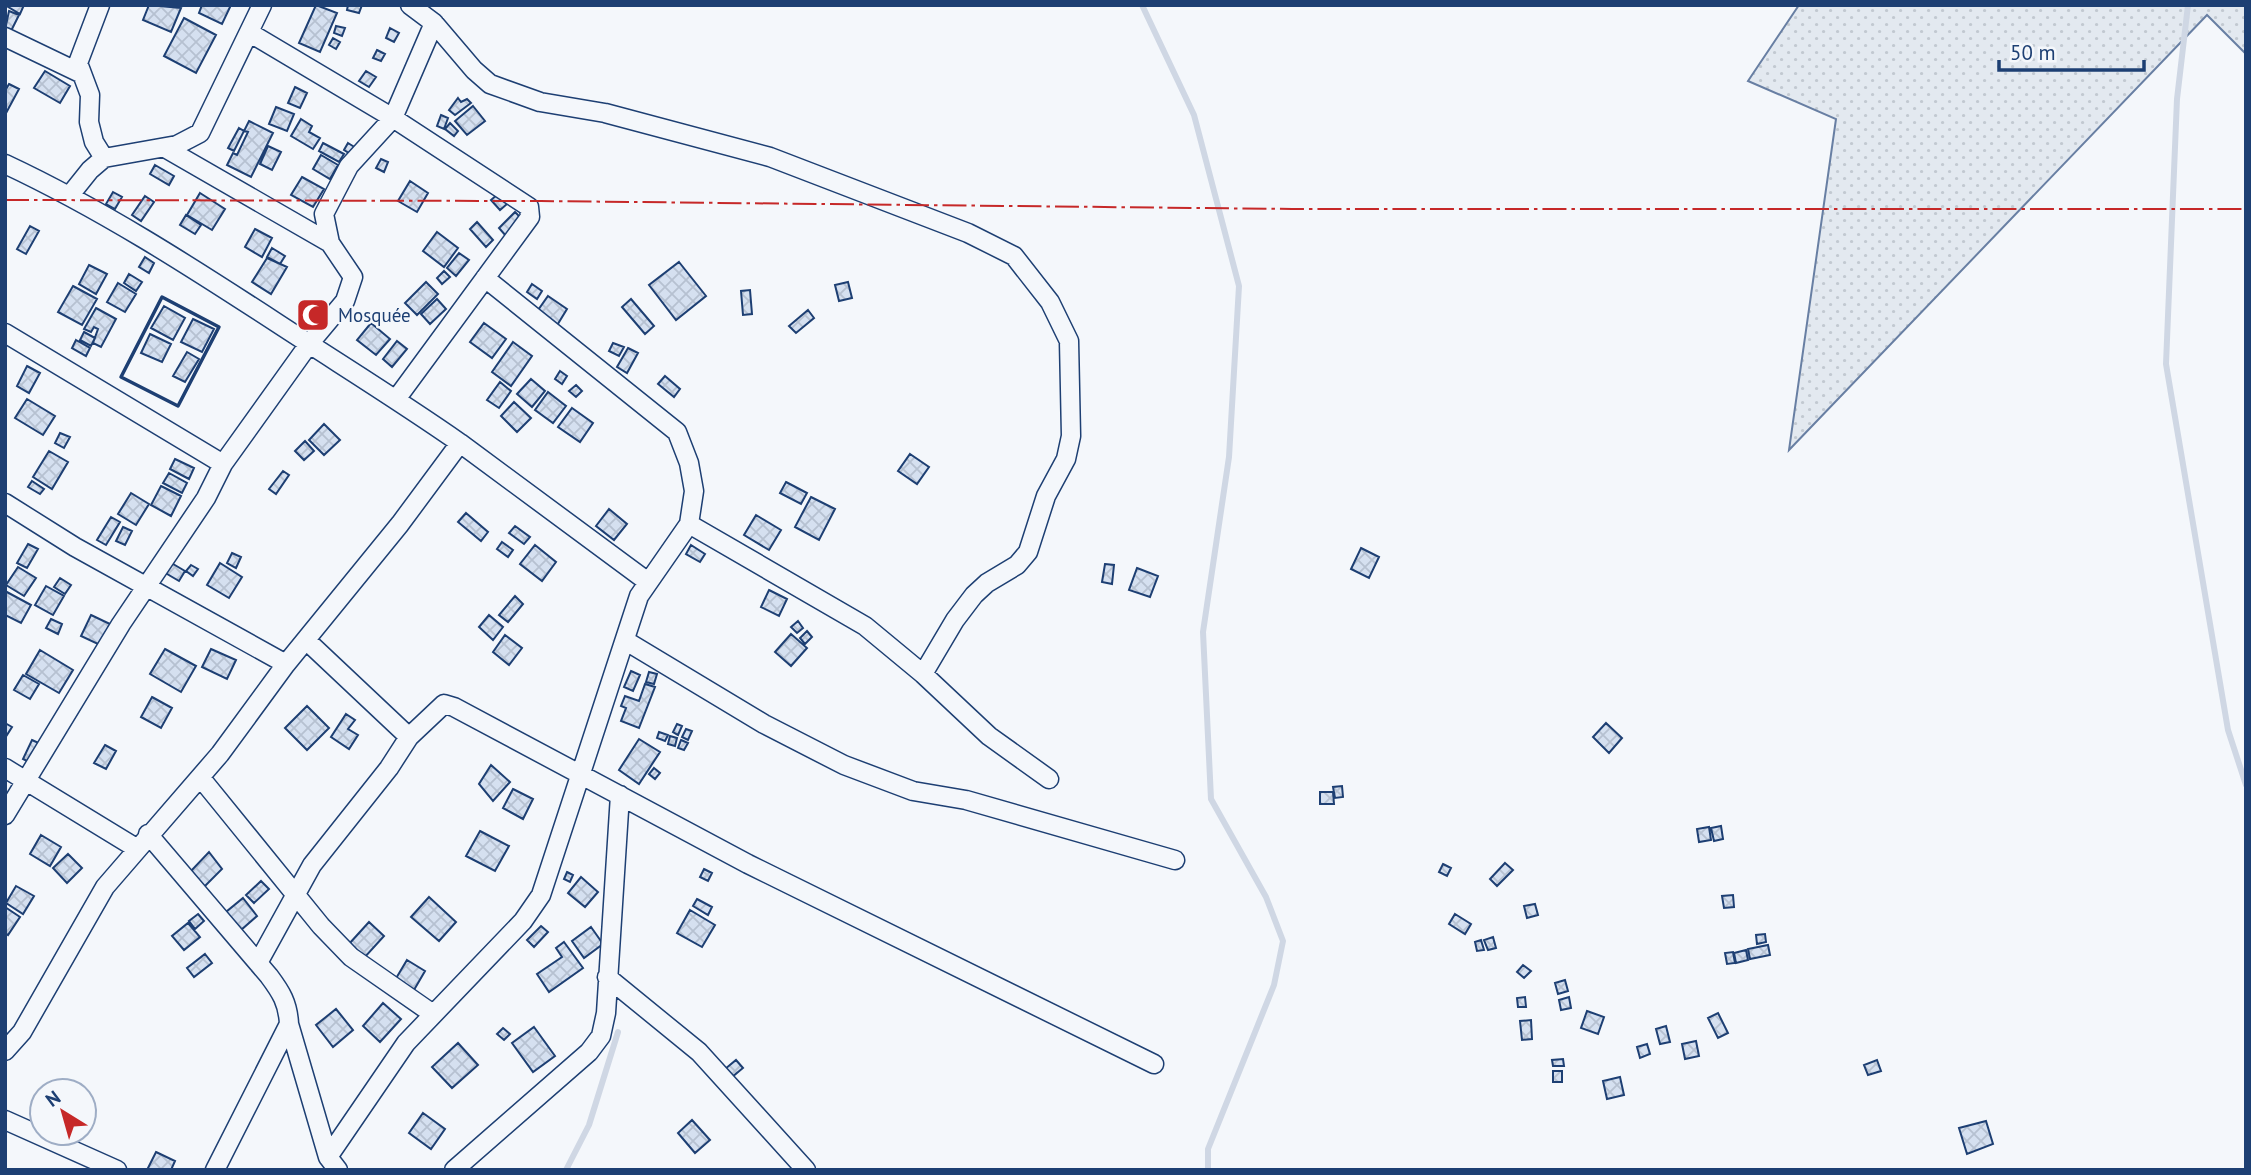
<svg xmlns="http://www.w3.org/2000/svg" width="2251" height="1175" viewBox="0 0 2251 1175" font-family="'PT Sans',sans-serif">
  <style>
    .grass { fill: url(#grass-dots); stroke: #687fa3; stroke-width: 2 }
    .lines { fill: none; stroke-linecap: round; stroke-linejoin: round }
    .stream { stroke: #cfd7e4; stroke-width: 6 }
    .building { fill: url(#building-cross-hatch); stroke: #1d3f73; stroke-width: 2 }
    .minor-casing { stroke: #1d3f73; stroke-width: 21 }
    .minor { stroke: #f4f7fb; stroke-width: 18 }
    .wall { stroke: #1d3f73; stroke-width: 3.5 }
    .power { stroke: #c62828; stroke-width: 2; stroke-dasharray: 24 5 3.5 5; stroke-linecap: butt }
    .labels { text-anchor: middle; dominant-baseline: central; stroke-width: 5; stroke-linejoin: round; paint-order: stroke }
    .poi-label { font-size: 19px; fill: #1d3f73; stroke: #f4f7fb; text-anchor: start }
  </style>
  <defs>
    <pattern id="grass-dots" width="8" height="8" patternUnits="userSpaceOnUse" patternTransform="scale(1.75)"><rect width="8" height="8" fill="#e3e9f0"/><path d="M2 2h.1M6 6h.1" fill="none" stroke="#c2c9d1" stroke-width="1.8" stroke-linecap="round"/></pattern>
    <pattern id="building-cross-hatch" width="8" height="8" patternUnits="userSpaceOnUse" patternTransform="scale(1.75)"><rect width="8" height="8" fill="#d5e0f0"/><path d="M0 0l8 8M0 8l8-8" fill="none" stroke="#b6c1d1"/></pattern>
  </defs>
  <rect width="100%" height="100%" fill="#f4f7fb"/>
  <path class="grass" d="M 1799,5 L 2246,5 L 2246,54 L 2207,15 L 1789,450 L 1836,119 L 1748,81 Z"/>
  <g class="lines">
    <path class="stream" d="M 1142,5 L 1194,115 L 1239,286 L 1229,457 L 1203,632 L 1211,799 L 1266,897 L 1283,941 L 1274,985 L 1208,1149 L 1208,1170
      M 2188,5 L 2177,99 L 2166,364 L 2228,730 L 2246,785
      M 566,1170 L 589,1125 L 618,1032"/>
  </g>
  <path class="building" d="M 5,5 L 24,5 L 20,14 Z
    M 149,5 L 181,8 L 171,32 L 143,20 Z
    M 202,5 L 231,5 L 222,24 L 199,13 Z
    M 316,5 L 337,13 L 320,52 L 299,43 Z
    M 348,5 L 362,5 L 359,13 L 347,10 Z
    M 9,11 L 19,15 L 10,33 L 5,30 Z
    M 184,18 L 216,35 L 196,73 L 164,56 Z
    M 336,26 L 345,28 L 342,36 L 334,33 Z
    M 390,28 L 399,33 L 394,42 L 386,38 Z
    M 333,38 L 340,42 L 336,49 L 329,45 Z
    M 377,50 L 385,54 L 381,61 L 373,58 Z
    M 45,71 L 70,86 L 60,103 L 34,88 Z
    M 366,71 L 376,77 L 369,87 L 359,81 Z
    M 9,84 L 19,89 L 5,115 L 5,91 Z
    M 295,87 L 307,93 L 300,108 L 288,103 Z
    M 458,98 L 461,102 L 467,99 L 471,103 L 455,115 L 449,110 Z
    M 473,106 L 485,121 L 467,135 L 455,121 Z
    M 276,107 L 294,114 L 287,131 L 269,124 Z
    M 441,115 L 448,118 L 444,129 L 437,126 Z
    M 301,119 L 312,126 L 309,132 L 320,138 L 313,149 L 291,136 Z
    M 249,121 L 273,133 L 251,177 L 227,165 L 233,153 L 237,155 L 248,132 L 244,131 Z
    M 450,123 L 458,131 L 454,136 L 445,129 Z
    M 239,128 L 244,131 L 234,151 L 228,148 Z
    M 323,143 L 344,154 L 339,162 L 319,151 Z
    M 348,143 L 356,148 L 352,155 L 344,150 Z
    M 268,146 L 281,152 L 272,170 L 260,164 Z
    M 321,155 L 338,165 L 330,179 L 313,169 Z
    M 381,159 L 388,162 L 384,172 L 376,168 Z
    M 155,165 L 174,176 L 169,185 L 150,174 Z
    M 302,177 L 324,189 L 313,207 L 291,195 Z
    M 410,181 L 428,193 L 417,212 L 398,201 Z
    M 113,192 L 122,197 L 115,209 L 106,204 Z
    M 200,193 L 225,209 L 212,230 L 187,215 Z
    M 498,194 L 507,204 L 500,210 L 491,200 Z
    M 145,196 L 154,202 L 141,221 L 132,215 Z
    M 515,212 L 522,219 L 506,236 L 499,228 Z
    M 186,215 L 201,225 L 195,234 L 180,225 Z
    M 477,222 L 493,240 L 486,247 L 470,229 Z
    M 30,226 L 39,231 L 26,254 L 17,249 Z
    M 255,229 L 272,238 L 262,257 L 245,247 Z
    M 437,232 L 458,248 L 444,267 L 423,251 Z
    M 272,248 L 285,256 L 280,264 L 267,257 Z
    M 459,253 L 469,260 L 456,276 L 447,268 Z
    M 145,257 L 154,263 L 149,273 L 139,267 Z
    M 267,258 L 287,267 L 271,294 L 252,282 Z
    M 679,262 L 706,296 L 676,320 L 649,285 Z
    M 89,265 L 107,274 L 96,294 L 79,284 Z
    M 444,271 L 450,277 L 442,284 L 437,278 Z
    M 129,274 L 142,282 L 136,291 L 124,283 Z
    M 426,282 L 438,294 L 417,315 L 405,303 Z
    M 848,282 L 852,298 L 839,301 L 835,285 Z
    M 118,283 L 136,294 L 125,312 L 107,302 Z
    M 532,284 L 542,291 L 537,299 L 527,292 Z
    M 73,286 L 97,299 L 82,325 L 58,312 Z
    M 750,290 L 752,314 L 743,315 L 741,291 Z
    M 548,296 L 567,309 L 556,327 L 536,313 Z
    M 437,299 L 446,309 L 430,324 L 421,314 Z
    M 631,299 L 654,326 L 645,334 L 622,307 Z
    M 313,301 L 324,310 L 314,327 L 301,320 Z
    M 164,306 L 185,318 L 173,340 L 151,328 Z
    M 96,308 L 116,319 L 101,347 L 93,343 L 98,329 L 94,327 L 91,332 L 84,329 Z
    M 808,310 L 814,318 L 796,333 L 789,326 Z
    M 193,319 L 214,329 L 202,352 L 181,342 Z
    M 371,323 L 390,339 L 376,355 L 357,340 Z
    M 484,323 L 506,339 L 492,358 L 470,342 Z
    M 84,332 L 95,338 L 91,346 L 80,340 Z
    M 150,334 L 171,344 L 162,362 L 141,353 Z
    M 76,340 L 90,348 L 86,356 L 72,348 Z
    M 397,341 L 407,349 L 392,367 L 383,359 Z
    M 513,342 L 532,356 L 511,386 L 492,372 Z
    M 613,343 L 624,347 L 619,356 L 609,351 Z
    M 628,348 L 638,353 L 627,373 L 617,367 Z
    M 187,352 L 199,359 L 185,382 L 173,376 Z
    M 27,366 L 40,373 L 29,393 L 17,386 Z
    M 560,371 L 567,376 L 562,384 L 555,379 Z
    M 665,376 L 680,389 L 674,397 L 658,384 Z
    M 531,379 L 545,391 L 532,407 L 517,394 Z
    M 500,382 L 511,391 L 499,408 L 487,400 Z
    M 576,385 L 582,391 L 576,397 L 569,391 Z
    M 548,392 L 566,406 L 553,423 L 535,410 Z
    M 27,399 L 55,416 L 43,435 L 15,418 Z
    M 514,402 L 531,418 L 517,432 L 501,416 Z
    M 572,408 L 593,423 L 580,442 L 558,427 Z
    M 324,424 L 340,440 L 324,455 L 309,440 Z
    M 60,433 L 70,437 L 64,448 L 55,443 Z
    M 305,441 L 314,451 L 304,460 L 295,451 Z
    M 49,451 L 68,462 L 52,489 L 33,477 Z
    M 910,454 L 929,467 L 917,484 L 898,471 Z
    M 175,459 L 194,468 L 189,479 L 170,469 Z
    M 283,471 L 289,475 L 276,494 L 269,489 Z
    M 169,473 L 187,483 L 182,493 L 163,483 Z
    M 32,481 L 44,489 L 40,494 L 28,487 Z
    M 786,482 L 807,493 L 801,504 L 780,493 Z
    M 161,486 L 181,496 L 171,516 L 151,505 Z
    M 131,493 L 149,504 L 136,525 L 118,514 Z
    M 811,497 L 835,509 L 819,540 L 795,527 Z
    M 609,509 L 627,524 L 614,540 L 596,526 Z
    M 466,513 L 488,532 L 481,541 L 458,522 Z
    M 756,515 L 781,530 L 769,550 L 744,535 Z
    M 111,517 L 120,522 L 106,545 L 97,540 Z
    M 515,526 L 530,537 L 524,544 L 509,533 Z
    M 123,527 L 132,531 L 125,545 L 116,541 Z
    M 502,542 L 513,550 L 508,557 L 497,549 Z
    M 28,544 L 38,549 L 27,568 L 17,563 Z
    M 535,545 L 556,562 L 542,581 L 520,564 Z
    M 691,545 L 705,554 L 700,562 L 686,554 Z
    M 1361,548 L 1379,557 L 1369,578 L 1351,569 Z
    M 232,553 L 241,557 L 236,568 L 227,563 Z
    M 168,561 L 185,571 L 179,581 L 162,571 Z
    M 220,563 L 242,577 L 229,598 L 207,585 Z
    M 1105,564 L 1114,565 L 1112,584 L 1102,582 Z
    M 191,565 L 198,569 L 193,576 L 186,571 Z
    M 18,567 L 36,578 L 24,596 L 6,585 Z
    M 1137,568 L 1158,576 L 1150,597 L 1129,590 Z
    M 60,578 L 71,585 L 65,594 L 54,587 Z
    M 46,586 L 64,596 L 53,615 L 35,605 Z
    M 769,590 L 787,599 L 779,616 L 761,607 Z
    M 5,591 L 31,605 L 21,623 L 5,615 Z
    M 515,596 L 523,604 L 508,622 L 499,615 Z
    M 91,615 L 110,624 L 100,645 L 81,636 Z
    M 489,615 L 503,627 L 493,640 L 479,627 Z
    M 51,619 L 62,624 L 58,634 L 46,628 Z
    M 798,621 L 803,628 L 797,633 L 791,627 Z
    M 807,631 L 812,637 L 805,644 L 800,638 Z
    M 791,634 L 807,648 L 791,666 L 775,652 Z
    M 505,635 L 522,648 L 509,665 L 493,652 Z
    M 165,649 L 196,666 L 181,692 L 150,674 Z
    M 211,649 L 236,660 L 227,679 L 202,667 Z
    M 40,650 L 73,670 L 59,693 L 26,674 Z
    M 631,671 L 640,675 L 633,691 L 624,687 Z
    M 649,672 L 657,674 L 654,684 L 646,682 Z
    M 23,675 L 39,684 L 30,699 L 14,690 Z
    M 645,684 L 655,687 L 639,728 L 621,721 L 626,708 L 621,706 L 625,696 L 639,701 Z
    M 152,697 L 172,708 L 161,728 L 141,717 Z
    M 307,706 L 329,728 L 307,750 L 285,728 Z
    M 346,714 L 355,720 L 348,729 L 358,735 L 349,749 L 331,737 Z
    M 5,723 L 12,727 L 5,738 Z
    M 1606,723 L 1622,738 L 1609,753 L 1593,737 Z
    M 677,724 L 682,726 L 678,735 L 673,732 Z
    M 686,729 L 692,731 L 688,740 L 682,737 Z
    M 659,732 L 668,735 L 665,741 L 657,738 Z
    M 670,736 L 677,738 L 675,746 L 668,744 Z
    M 639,739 L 660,752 L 639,784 L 619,770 Z
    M 32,740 L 43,745 L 33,764 L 23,759 Z
    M 681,740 L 688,743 L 684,750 L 678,748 Z
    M 105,745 L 116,751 L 106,769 L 94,763 Z
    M 491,765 L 510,782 L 493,801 L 479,784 Z
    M 654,768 L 660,773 L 655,779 L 649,774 Z
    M 1342,786 L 1343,797 L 1335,798 L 1333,787 Z
    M 513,789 L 533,799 L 523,819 L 503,808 Z
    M 1320,792 L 1333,792 L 1334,804 L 1320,804 Z
    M 1721,826 L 1723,839 L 1714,841 L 1711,828 Z
    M 1709,827 L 1711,840 L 1699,842 L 1697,829 Z
    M 480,831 L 509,846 L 495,871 L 466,856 Z
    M 41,835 L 61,847 L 50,866 L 30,854 Z
    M 209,852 L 222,869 L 203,888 L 190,872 Z
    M 68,854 L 82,868 L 67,883 L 53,868 Z
    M 1505,863 L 1513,870 L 1497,886 L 1490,879 Z
    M 1443,864 L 1451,868 L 1447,876 L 1439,872 Z
    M 704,869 L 712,873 L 708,881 L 700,877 Z
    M 567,872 L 573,875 L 570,882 L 564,879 Z
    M 581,877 L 598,892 L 585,907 L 568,893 Z
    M 261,881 L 269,889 L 254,903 L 246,895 Z
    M 16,886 L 34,896 L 23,914 L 6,903 Z
    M 1733,895 L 1734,907 L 1724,908 L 1722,896 Z
    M 429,897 L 456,922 L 439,941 L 411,917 Z
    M 243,898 L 257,916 L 241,930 L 226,912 Z
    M 697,899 L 712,907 L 708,915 L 693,906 Z
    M 1535,904 L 1538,915 L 1527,918 L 1524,906 Z
    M 5,907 L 20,917 L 8,935 L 5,933 Z
    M 690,910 L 715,925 L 702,947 L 677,933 Z
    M 198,914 L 204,921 L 195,929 L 189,921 Z
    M 1455,914 L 1471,924 L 1465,934 L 1449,924 Z
    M 369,922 L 384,936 L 365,957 L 349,944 Z
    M 188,923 L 200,937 L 184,950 L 172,936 Z
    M 541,926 L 548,932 L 534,947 L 527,940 Z
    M 591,927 L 603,944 L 584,958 L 572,941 Z
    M 1765,934 L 1766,942 L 1757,944 L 1756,935 Z
    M 1493,937 L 1496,948 L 1488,950 L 1484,940 Z
    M 1481,940 L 1484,950 L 1477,951 L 1475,942 Z
    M 564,942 L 583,968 L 549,992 L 537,974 L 562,957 L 556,948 Z
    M 1768,945 L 1770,955 L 1750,959 L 1748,949 Z
    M 1746,950 L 1748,960 L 1736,963 L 1734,953 Z
    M 1733,952 L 1735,963 L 1727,964 L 1725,953 Z
    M 205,954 L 212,963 L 194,977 L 187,968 Z
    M 407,960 L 425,971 L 414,990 L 395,980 Z
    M 1523,965 L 1531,971 L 1524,978 L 1517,972 Z
    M 1565,980 L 1568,991 L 1558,994 L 1555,983 Z
    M 1525,997 L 1526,1007 L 1518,1007 L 1517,998 Z
    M 1569,997 L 1571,1008 L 1561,1010 L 1559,1000 Z
    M 383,1003 L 401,1019 L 380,1042 L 363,1026 Z
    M 336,1009 L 353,1030 L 333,1047 L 316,1025 Z
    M 1587,1011 L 1604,1017 L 1598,1034 L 1581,1028 Z
    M 1718,1013 L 1728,1033 L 1718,1038 L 1708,1018 Z
    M 1531,1020 L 1532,1039 L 1522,1040 L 1520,1021 Z
    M 1666,1026 L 1670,1042 L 1660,1044 L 1656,1029 Z
    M 534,1027 L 555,1056 L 533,1072 L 512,1043 Z
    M 503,1028 L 510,1034 L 504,1040 L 497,1034 Z
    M 1696,1041 L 1699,1056 L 1685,1059 L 1682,1044 Z
    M 458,1043 L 478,1065 L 452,1088 L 432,1067 Z
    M 1647,1044 L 1650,1054 L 1640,1058 L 1637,1047 Z
    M 1563,1059 L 1564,1066 L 1553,1066 L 1552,1060 Z
    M 736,1060 L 743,1068 L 732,1077 L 725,1069 Z
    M 1877,1060 L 1881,1071 L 1868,1075 L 1864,1065 Z
    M 1553,1071 L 1562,1071 L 1562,1082 L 1553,1082 Z
    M 1620,1077 L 1624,1095 L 1607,1099 L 1603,1081 Z
    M 423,1113 L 445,1129 L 431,1149 L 409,1133 Z
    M 692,1120 L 710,1140 L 695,1153 L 678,1133 Z
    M 1986,1121 L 1993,1144 L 1967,1154 L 1959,1128 Z
    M 156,1152 L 175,1161 L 171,1170 L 147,1170 Z"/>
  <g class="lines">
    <defs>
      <path id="minor" d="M 100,5 L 78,63 L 90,95 L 89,122 L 94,142 L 104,158
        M 434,23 L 474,70 L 490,84 L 540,102 L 605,113 L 770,157 L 968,233 L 1014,256 L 1050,302 L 1069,341 L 1071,436 L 1066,459 L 1046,496 L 1028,552 L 1017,565 L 987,583 L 974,595 L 955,620 L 923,674
        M 250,33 L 393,118 L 529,207 L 530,217 L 397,398
        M 5,37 L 80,73
        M 165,148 L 330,243
        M 5,164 C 101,209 188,265 277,323 C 338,363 400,401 460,443 L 400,524 L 286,664 L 220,754 L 105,887 L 22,1032 L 5,1051
        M 70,195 L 90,170 L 104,158 L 177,145 L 200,133 L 262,5
        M 5,333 L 223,464
        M 460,443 L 648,582
        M 5,503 L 75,547 L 286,664
        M 689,524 L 865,626 L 923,674 L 989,736 L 1049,779
        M 626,641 L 764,724 L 844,765 L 913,791 L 966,800 L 1175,860
        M 409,737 L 444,704 L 454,707 L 748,864 L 1154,1064
        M 5,768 L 136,848
        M 200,777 L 321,926 L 351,957 L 433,1014
        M 5,815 L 121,624 L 206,498 L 223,464 L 309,344 L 345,301 L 353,277 L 330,243 L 324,214 L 349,166 L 393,118 L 434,23 L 410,5
        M 148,834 L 269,976 C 281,992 288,1003 289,1024 L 215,1170
        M 258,963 L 312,865 L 389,768 L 409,737 L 306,640
        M 607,977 L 699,1052 L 806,1170
        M 289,1024 L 328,1157 L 338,1170
        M 5,1120 L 117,1170
        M 328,1157 L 406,1043 L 523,921 L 541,895 L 639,596 L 689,524 L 694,491 L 689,463 L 677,432 L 485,278
        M 454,1170 L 589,1052 L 601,1036 L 606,1013 L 620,795"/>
    </defs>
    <use href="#minor" class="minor-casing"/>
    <use href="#minor" class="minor"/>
    <path class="wall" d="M 162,297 L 219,327 L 178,406 L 121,377 Z"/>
    <path class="power" d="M 5,200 L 541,201 L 1292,209 L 2246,209"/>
  </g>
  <defs>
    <symbol id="mosque-square" viewBox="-11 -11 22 22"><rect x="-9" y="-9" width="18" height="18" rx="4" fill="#c62828" stroke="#f4f7fb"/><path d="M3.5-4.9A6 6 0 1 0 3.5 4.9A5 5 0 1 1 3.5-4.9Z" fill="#fff"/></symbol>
  </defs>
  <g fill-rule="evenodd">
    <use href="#mosque-square" x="294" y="296" width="38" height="38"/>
  </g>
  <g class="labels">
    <g class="poi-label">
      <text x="338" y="315">Mosquée</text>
    </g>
  </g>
  <rect width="2251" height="1175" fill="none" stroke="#1d3f73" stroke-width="14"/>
  <g transform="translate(63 1112) rotate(323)"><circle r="33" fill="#f4f7fb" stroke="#9eadc5" stroke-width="2"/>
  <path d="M0-5L12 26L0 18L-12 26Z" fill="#c62828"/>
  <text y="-10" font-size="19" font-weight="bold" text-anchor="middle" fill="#1d3f73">N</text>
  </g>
  <path d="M1999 60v10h145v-10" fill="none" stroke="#1d3f73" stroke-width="3.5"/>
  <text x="2010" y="60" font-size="21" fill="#1d3f73" stroke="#f4f7fb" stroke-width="5" paint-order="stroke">50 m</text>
</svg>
